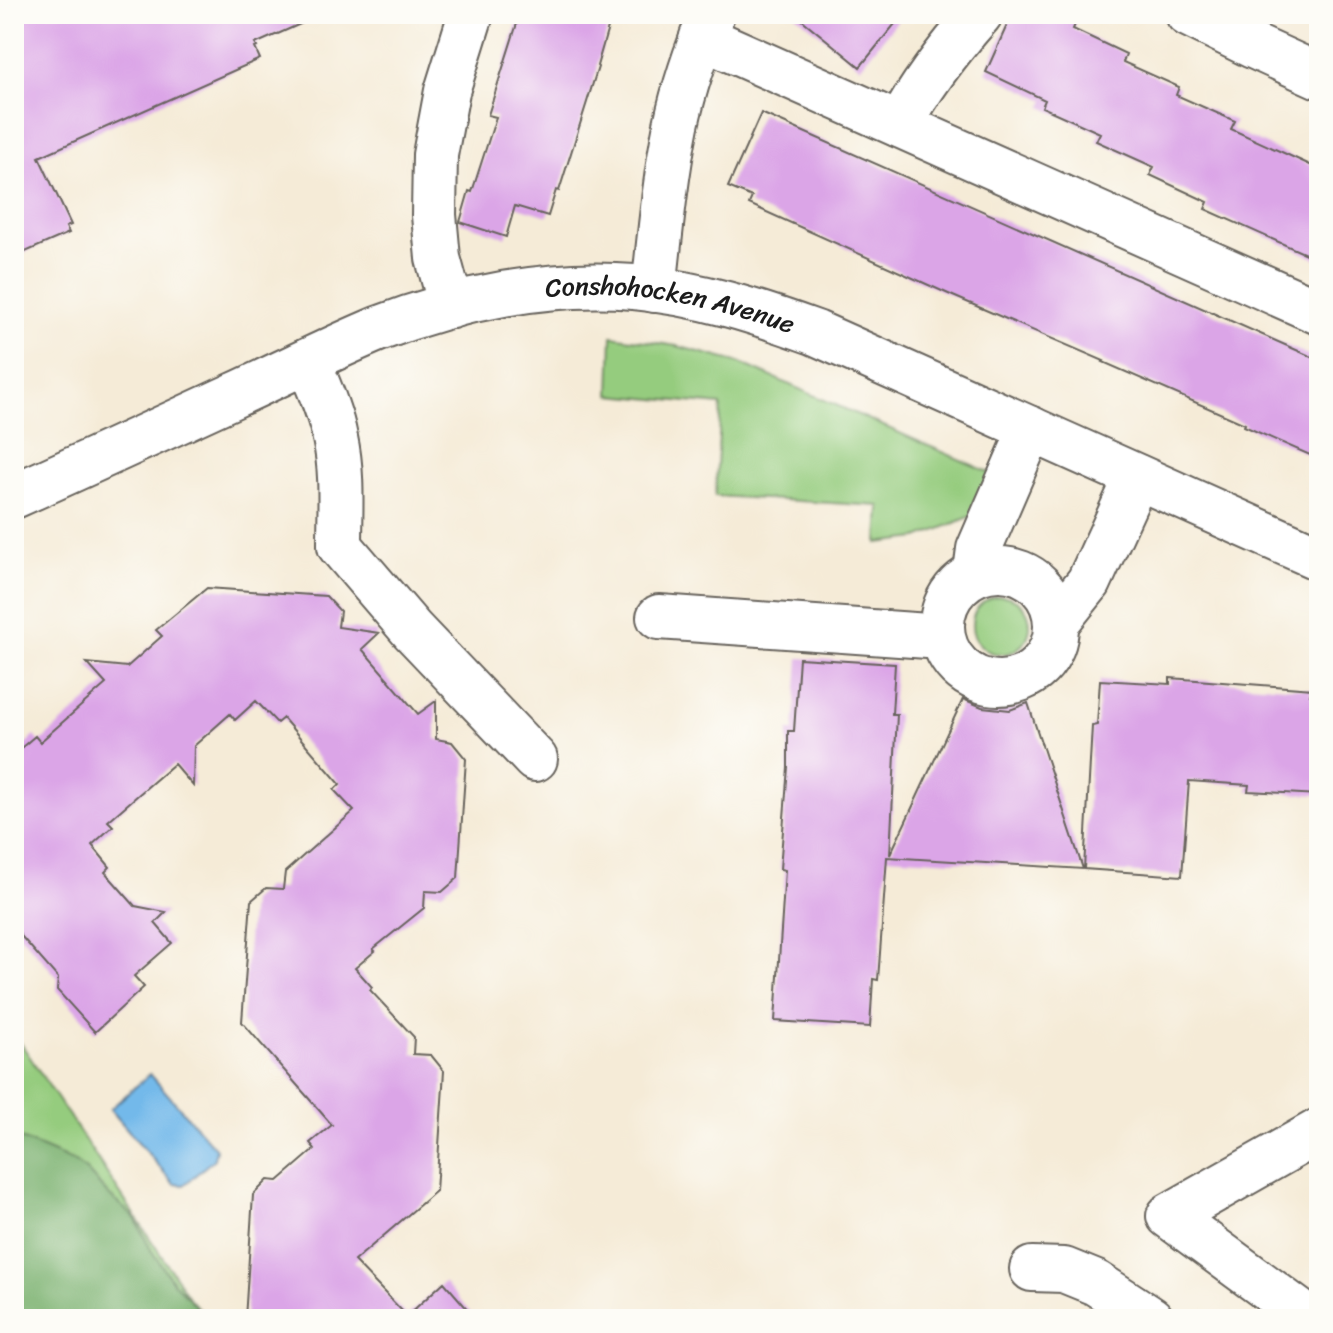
<svg xmlns="http://www.w3.org/2000/svg" width="1333" height="1333" viewBox="0 0 1333 1333" font-family="Sriracha,sans-serif">
  <style>
    .green { fill: #95cc7e; stroke: #58744d; stroke-width: 2 }
    .forest { fill: #78b06d; stroke: #4a6644; stroke-width: 2 }
    .water { fill: #73b9ea; stroke: #486a83; stroke-width: 2 }
    .building { fill: #dba5e7 }
    .lines { fill: none; stroke-linecap: round; stroke-linejoin: round }
    .minor-casing { stroke: #68645d; stroke-width: 48 }
    .minor { stroke: #fff; stroke-width: 44 }
    .labels { text-anchor: middle; dominant-baseline: central; stroke-width: 8; stroke-linejoin: round; paint-order: stroke }
    .street-label { font-size: 26px; fill: #1c1c1c; stroke: #fdfcf7 }
  </style>
  <rect width="100%" height="100%" fill="#fdfcf7"/>
  <filter id="ink" filterUnits="userSpaceOnUse"><feTurbulence type="fractalNoise" baseFrequency=".0125" numOctaves="2"/><feDisplacementMap in="SourceGraphic" scale="16" xChannelSelector="R" yChannelSelector="G"/><feConvolveMatrix kernelMatrix="1 2 1 2 8 2 1 2 1" color-interpolation-filters="sRGB"/></filter>
  <filter id="wash" filterUnits="userSpaceOnUse"><feTurbulence type="fractalNoise" baseFrequency=".006" numOctaves="4" result="noise"/><feDisplacementMap in="SourceGraphic" scale="32" xChannelSelector="R" yChannelSelector="G"/><feGaussianBlur stdDeviation="1.8" result="paint"/><feColorMatrix in="noise" values="0 0 0 0 0 0 0 0 0 0 0 0 0 0 0 0 0 1.4 0 .05"/><feComposite in="paint" operator="in"/></filter>
  <g filter="url(#wash)">
    <rect width="100%" height="100%" fill="#f5ebd7"/>
    <path class="green" d="M 612,336 L 677,346 L 740,363 L 993,474 L 972,516 L 918,538 L 878,543 L 880,506 L 715,496 L 721,405 L 610,395 Z
      M972 625a29 29 0 1 1 58 0a29 29 0 1 1-58 0Z
      M 14,1033 L 196,1308 L 14,1319 Z"/>
    <path class="forest" d="M 14,1136 L 73,1161 L 86,1170 L 109,1195 L 135,1218 L 151,1250 L 174,1283 L 209,1319 L 14,1319 Z"/>
    <path class="water" d="M 150,1074 L 216,1149 L 214,1159 L 184,1185 L 174,1184 L 110,1109 Z"/>
    <g id="blocks">
      <path class="building" d="M 14,14 L 323,14 L 255,44 L 257,47 L 255,48 L 260,59 L 39,157 L 71,225 L 66,227 L 69,233 L 14,257 Z
        M 520,14 L 612,14 L 597,66 L 598,67 L 559,191 L 556,190 L 548,216 L 515,206 L 506,237 L 460,222 L 469,191 L 472,192 L 496,117 L 488,115 Z
        M 795,14 L 903,14 L 860,67 Z
        M 1012,14 L 1059,14 L 1076,22 L 1073,29 L 1126,54 L 1123,62 L 1179,87 L 1176,95 L 1235,121 L 1231,129 L 1319,169 L 1319,260 L 1205,209 L 1208,202 L 1150,175 L 1154,167 L 1096,141 L 1100,133 L 1042,107 L 1045,100 L 986,72 Z
        M 761,113 L 1319,360 L 1319,459 L 1244,426 L 1245,424 L 1103,362 L 1104,361 L 953,296 L 749,204 L 752,197 L 728,187 Z
        M 207,588 L 326,596 L 340,611 L 338,627 L 379,633 L 362,649 L 418,714 L 436,701 L 436,739 L 452,742 L 466,759 L 458,878 L 442,892 L 425,891 L 424,908 L 373,949 L 375,951 L 355,968 L 372,987 L 370,990 L 414,1037 L 413,1054 L 431,1055 L 444,1071 L 436,1191 L 354,1261 L 407,1316 L 444,1282 L 476,1319 L 245,1319 L 253,1195 L 268,1180 L 278,1181 L 315,1149 L 310,1143 L 332,1125 L 242,1022 L 251,901 L 266,888 L 283,889 L 285,872 L 354,811 L 334,790 L 340,784 L 283,718 L 277,723 L 256,701 L 235,720 L 230,714 L 194,746 L 193,786 L 174,764 L 108,821 L 113,826 L 92,845 L 110,867 L 105,872 L 135,906 L 166,912 L 155,923 L 172,943 L 134,976 L 144,987 L 95,1032 L 57,990 L 58,978 L 14,928 L 14,754 L 35,736 L 40,742 L 106,684 L 87,663 L 127,667 L 162,636 L 156,630 Z
        M 799,658 L 895,664 L 892,714 L 897,714 L 890,855 L 963,699 L 982,707 L 1010,710 L 1028,703 L 1083,869 L 887,857 L 878,980 L 873,979 L 870,1027 L 775,1021 L 785,870 L 780,869 L 788,767 L 788,731 L 794,731 Z
        M 1170,678 L 1312,689 L 1310,695 L 1319,696 L 1319,795 L 1248,791 L 1249,785 L 1189,781 L 1182,876 L 1084,869 L 1092,726 L 1097,725 L 1100,680 L 1170,684 Z"/>
    </g>
  </g>
  <g filter="url(#ink)">
    <use href="#blocks" fill-opacity="0" stroke="#68645d" stroke-width="2"/>
    <g class="lines">
      <defs>
        <g id="minor">
          <path d="M 1188,14 L 1253,46 L 1319,76"/>
          <path d="M 702,37 L 1319,312"/>
          <path d="M 900,125 C 921,85 950,48 980,14"/>
          <path d="M 654,290 C 660,235 665,179 676,125 C 684,87 697,49 712,14"/>
          <path d="M 451,306 L 438,258 L 434,215 L 435,155 L 447,91 L 471,14"/>
          <path d="M 308,361 C 318,386 330,411 335,438 C 343,474 340,510 340,546 L 412,630 L 535,759"/>
          <path id="s1" d="M 14,496 C 88,463 161,429 235,395 C 283,373 330,349 378,329 C 458,298 549,280 634,287 C 699,293 755,311 816,333 L 1319,558"/>
          <circle cx="999" cy="626" r="57"/>
          <path d="M 976,572 L 979,549 L 1031,429"/>
          <path d="M 659,617 L 942,637"/>
          <path d="M 1057,622 L 1089,582 L 1137,477"/>
          <path d="M 1032,1269 L 1064,1270 L 1096,1283 L 1151,1319"/>
          <path d="M 1309,1319 L 1169,1216 L 1319,1131"/>
        </g>
      </defs>
      <use href="#minor" class="minor-casing"/>
      <use href="#minor" class="minor"/>
    </g>
  </g>
  <g class="labels">
    <g class="street-label">
      <text stroke="none"><textPath href="#s1" startOffset="700">Conshohocken Avenue</textPath></text>
    </g>
  </g>
  <rect width="1333" height="1333" fill="none" stroke="#fdfcf7" stroke-width="48"/>
</svg>
